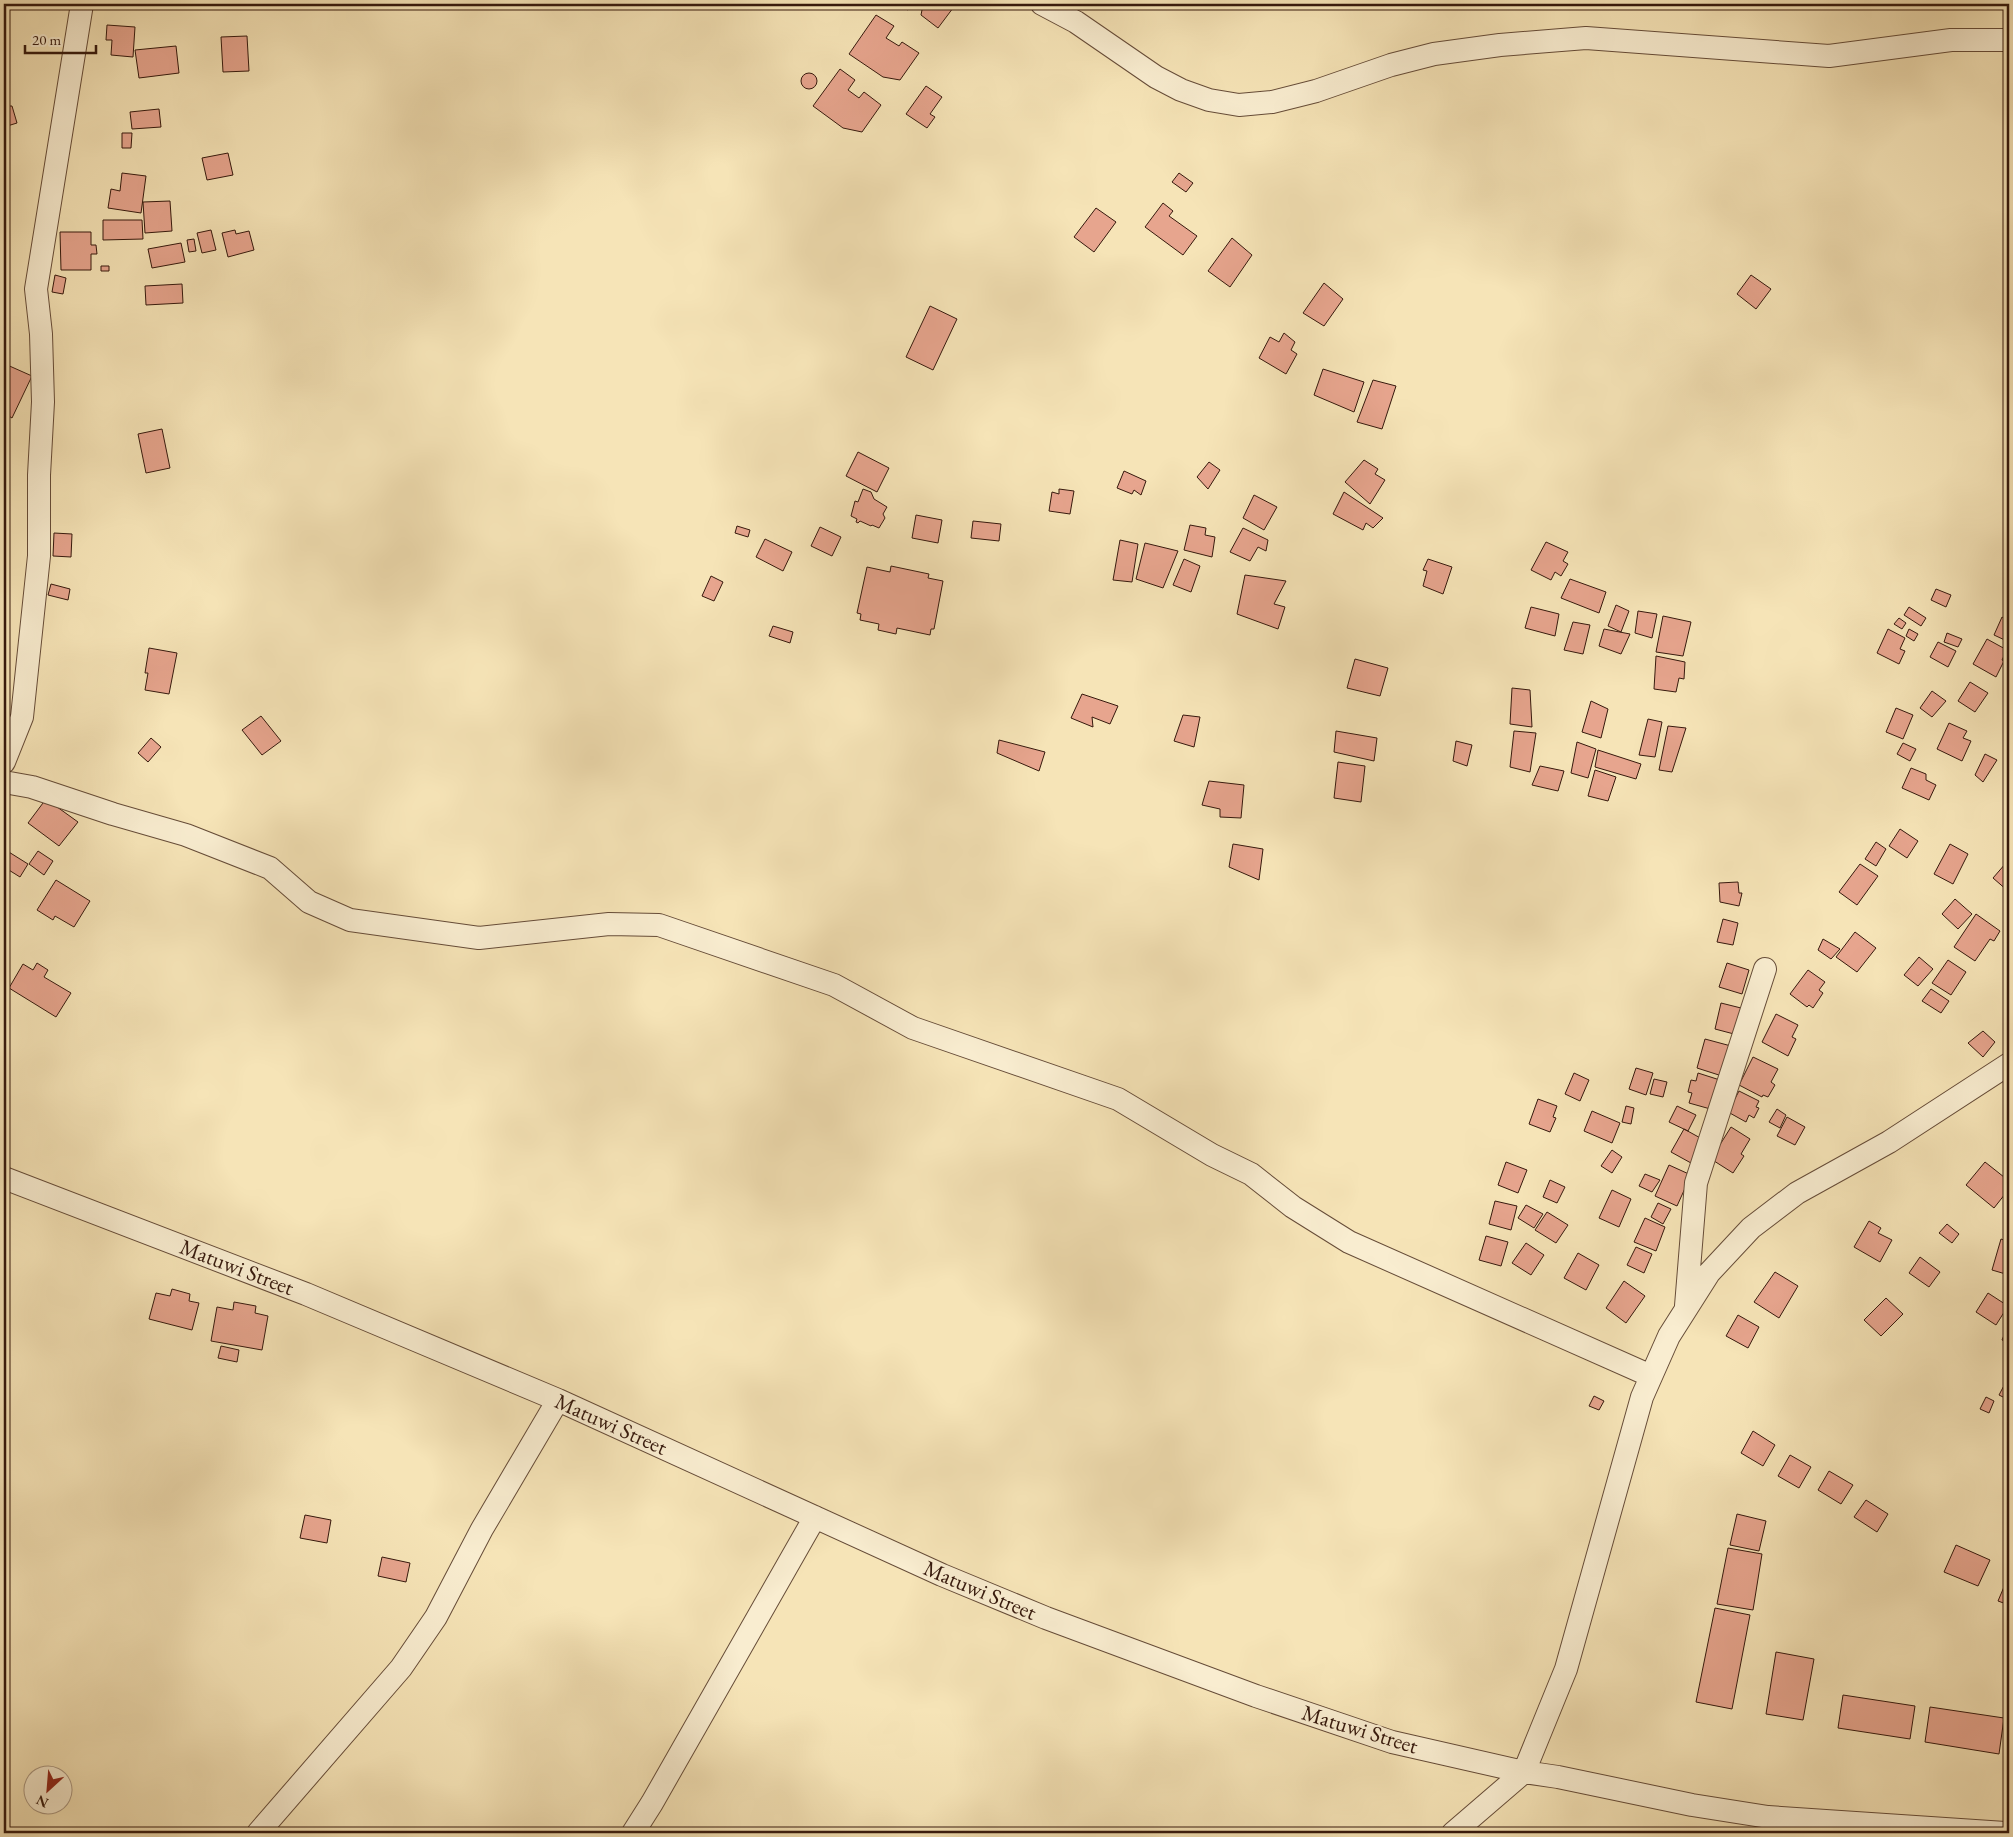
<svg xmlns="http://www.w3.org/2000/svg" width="2013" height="1837" viewBox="0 0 2013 1837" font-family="'EB Garamond',serif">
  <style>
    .building { fill: #e7a58e; stroke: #36190d }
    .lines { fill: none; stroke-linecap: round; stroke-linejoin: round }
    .minor-casing { stroke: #664c38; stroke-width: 24 }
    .minor { stroke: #f9edd0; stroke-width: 22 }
    .labels { text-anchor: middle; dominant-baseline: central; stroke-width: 4; stroke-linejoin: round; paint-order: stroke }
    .street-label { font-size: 22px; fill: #36190d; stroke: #f9edd0 }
  </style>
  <rect width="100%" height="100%" fill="#f6e4b7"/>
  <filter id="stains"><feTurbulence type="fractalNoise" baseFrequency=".004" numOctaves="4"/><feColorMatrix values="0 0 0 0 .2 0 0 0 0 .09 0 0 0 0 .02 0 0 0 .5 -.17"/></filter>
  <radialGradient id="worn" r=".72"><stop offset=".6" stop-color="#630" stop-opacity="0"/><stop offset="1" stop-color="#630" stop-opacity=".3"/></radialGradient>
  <path class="building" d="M 898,4 L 912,4 L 908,10 Z
    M 913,4 L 956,4 L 938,28 L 921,15 L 922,10 Z
    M 876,15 L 894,26 L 886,38 L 899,46 L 902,42 L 919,53 L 900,80 L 883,77 L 849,54 Z
    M 107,25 L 135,27 L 133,57 L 111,55 L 112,40 L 106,40 Z
    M 247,36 L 249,71 L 223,72 L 221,37 Z
    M 176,46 L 179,73 L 139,78 L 135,50 Z
    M 840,69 L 855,80 L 848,90 L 859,98 L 864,92 L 881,105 L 862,132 L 843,128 L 813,106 Z
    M801 81a8 8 0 1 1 16 0a8 8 0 1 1-16 0Z
    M 926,86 L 942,97 L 930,114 L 935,117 L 927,128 L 906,114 Z
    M 4,100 L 6,106 L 12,106 L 17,123 L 4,127 Z
    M 159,109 L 161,127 L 132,129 L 130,112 Z
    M 122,133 L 132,133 L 131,148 L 122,148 Z
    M 228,153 L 233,175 L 207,180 L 202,158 Z
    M 122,173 L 146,176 L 141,213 L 108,208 L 111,189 L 120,191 Z
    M 1179,173 L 1193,183 L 1186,192 L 1172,182 Z
    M 170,201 L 172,231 L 145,233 L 143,202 Z
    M 1163,203 L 1173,211 L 1169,216 L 1197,236 L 1183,255 L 1145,227 Z
    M 1096,208 L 1116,222 L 1094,252 L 1074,237 Z
    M 103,220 L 142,220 L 143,239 L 103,240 Z
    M 211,230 L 216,250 L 202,253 L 197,233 Z
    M 235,230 L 236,234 L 249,231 L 254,250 L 228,257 L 222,233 Z
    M 60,232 L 91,232 L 91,245 L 96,245 L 97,254 L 91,254 L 91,270 L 61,270 Z
    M 1232,238 L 1252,255 L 1230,287 L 1208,271 Z
    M 194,239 L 196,251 L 189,252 L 187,240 Z
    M 181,243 L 185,262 L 152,268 L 148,249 Z
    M 101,266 L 109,266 L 109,271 L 101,271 Z
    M 55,275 L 66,278 L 63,294 L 52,292 Z
    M 1751,275 L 1771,289 L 1756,309 L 1737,294 Z
    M 1324,283 L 1343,299 L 1324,326 L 1303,313 Z
    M 182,284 L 183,303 L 146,305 L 145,286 Z
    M 930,306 L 957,319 L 933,370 L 906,357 Z
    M 1284,333 L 1295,342 L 1291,350 L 1297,354 L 1286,374 L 1259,358 L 1270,337 L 1279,342 Z
    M 5,364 L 32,376 L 12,418 L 4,413 Z
    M 1323,369 L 1364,382 L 1354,412 L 1314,395 Z
    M 1373,380 L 1396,386 L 1382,429 L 1357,422 Z
    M 162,429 L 170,468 L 146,473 L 138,434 Z
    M 858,452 L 889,468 L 877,492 L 846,476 Z
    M 1364,460 L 1378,469 L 1375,474 L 1385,480 L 1370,504 L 1345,482 Z
    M 1209,462 L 1220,470 L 1208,489 L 1197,477 Z
    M 1124,471 L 1146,481 L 1141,495 L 1134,490 L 1132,494 L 1117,488 Z
    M 863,489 L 871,492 L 874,499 L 887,507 L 883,514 L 885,518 L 879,528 L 872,525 L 871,526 L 860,521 L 858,523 L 856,522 L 857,519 L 851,516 L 855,501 L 858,502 Z
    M 1059,489 L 1074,491 L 1070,514 L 1049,511 L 1052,492 L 1059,494 Z
    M 1344,492 L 1383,518 L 1373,528 L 1366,523 L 1363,530 L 1333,514 Z
    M 1254,495 L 1277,507 L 1264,530 L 1243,518 Z
    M 916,515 L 942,520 L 938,543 L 912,538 Z
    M 973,521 L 1001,524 L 999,541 L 971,538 Z
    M 1190,525 L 1206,528 L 1205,535 L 1215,537 L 1212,557 L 1184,550 Z
    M 737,526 L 750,530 L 748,537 L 735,533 Z
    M 820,527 L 841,537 L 832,556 L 811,546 Z
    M 1243,528 L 1268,540 L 1266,551 L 1258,547 L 1250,561 L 1230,552 Z
    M 54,533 L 72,534 L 71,557 L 53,556 Z
    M 765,539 L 792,552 L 783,571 L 756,557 Z
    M 1120,540 L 1138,544 L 1132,582 L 1113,580 Z
    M 1546,542 L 1568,552 L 1563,561 L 1568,564 L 1561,576 L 1555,572 L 1551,580 L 1531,570 Z
    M 1145,543 L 1178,551 L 1163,588 L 1136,579 Z
    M 1184,559 L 1200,566 L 1191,592 L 1173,585 Z
    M 1428,559 L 1452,567 L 1443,594 L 1423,586 L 1427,571 L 1423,570 Z
    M 891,566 L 929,574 L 928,578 L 943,581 L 934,629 L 931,629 L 930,635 L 897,628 L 896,634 L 878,630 L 879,624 L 860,620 L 861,614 L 857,613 L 867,567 L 890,572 Z
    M 1245,575 L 1286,581 L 1274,604 L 1285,607 L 1278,629 L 1237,614 Z
    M 711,576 L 723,582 L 714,601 L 702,596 Z
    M 1570,579 L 1606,592 L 1599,613 L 1561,598 Z
    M 51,584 L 70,589 L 68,600 L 48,595 Z
    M 1936,589 L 1951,595 L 1946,607 L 1931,600 Z
    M 1616,605 L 1629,611 L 1621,632 L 1608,626 Z
    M 1531,607 L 1559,614 L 1555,636 L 1525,628 Z
    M 1909,607 L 1926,618 L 1921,626 L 1904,615 Z
    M 1638,611 L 1657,614 L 1652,638 L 1635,633 Z
    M 1663,616 L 1691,622 L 1683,656 L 1656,652 Z
    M 2002,617 L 2009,621 L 2009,642 L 1994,635 Z
    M 1899,618 L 1906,623 L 1902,629 L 1894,624 Z
    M 1573,622 L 1590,625 L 1583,654 L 1564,650 Z
    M 773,626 L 793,632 L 790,643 L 769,636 Z
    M 1604,629 L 1630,634 L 1621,654 L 1599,646 Z
    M 1888,629 L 1905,638 L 1900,649 L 1905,651 L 1899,664 L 1877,653 Z
    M 1909,629 L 1918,634 L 1914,641 L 1906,636 Z
    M 1947,633 L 1962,639 L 1958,647 L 1944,642 Z
    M 1987,639 L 2007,650 L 2002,660 L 2004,661 L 1996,677 L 1973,664 Z
    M 1938,642 L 1956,651 L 1948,667 L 1930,657 Z
    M 149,648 L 177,653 L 169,694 L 145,690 L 148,673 L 145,673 Z
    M 1656,656 L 1685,662 L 1684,679 L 1679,678 L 1676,692 L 1654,689 Z
    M 1355,659 L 1388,668 L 1380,696 L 1347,688 Z
    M 1970,682 L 1988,693 L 1975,712 L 1958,701 Z
    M 1512,688 L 1530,690 L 1532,727 L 1510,724 Z
    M 1932,691 L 1946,701 L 1932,717 L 1920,708 Z
    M 1082,694 L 1118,706 L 1110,724 L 1092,717 L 1093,727 L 1071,718 Z
    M 1591,701 L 1608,709 L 1601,738 L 1582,732 Z
    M 1896,708 L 1913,715 L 1903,739 L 1886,732 Z
    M 1183,715 L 1200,717 L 1194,747 L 1174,741 Z
    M 261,716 L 281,741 L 262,755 L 242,730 Z
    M 1648,719 L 1662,722 L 1655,757 L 1639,755 Z
    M 1949,723 L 1967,731 L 1963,738 L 1971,741 L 1962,761 L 1937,749 Z
    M 1668,726 L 1686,728 L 1672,772 L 1659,770 Z
    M 1336,731 L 1377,738 L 1374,761 L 1334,752 Z
    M 1514,731 L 1536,733 L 1530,772 L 1510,767 Z
    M 151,738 L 161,747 L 148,762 L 138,753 Z
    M 999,740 L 1045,752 L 1039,771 L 997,753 Z
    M 1456,741 L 1472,745 L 1467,766 L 1453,761 Z
    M 1577,742 L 1596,749 L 1588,778 L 1571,773 Z
    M 1903,743 L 1916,749 L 1910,761 L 1897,754 Z
    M 1598,750 L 1641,764 L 1636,779 L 1595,767 Z
    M 1985,754 L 1997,760 L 1983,782 L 1975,775 Z
    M 1338,762 L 1365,766 L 1361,802 L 1334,798 Z
    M 1540,766 L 1564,771 L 1558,791 L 1532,785 Z
    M 1911,768 L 1926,774 L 1926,780 L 1936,785 L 1929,800 L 1902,788 Z
    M 1595,770 L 1616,777 L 1608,801 L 1588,796 Z
    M 1209,781 L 1244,785 L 1241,818 L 1220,817 L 1220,809 L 1202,805 Z
    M 46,799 L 78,822 L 59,846 L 28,823 Z
    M 1900,829 L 1918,841 L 1907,858 L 1889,846 Z
    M 1876,842 L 1886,849 L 1876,866 L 1865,859 Z
    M 1233,844 L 1263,849 L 1259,880 L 1229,867 Z
    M 1950,844 L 1968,854 L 1953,884 L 1934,874 Z
    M 4,849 L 28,864 L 20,877 L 4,867 Z
    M 38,851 L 53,861 L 44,875 L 29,864 Z
    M 2006,863 L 2009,866 L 2008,891 L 1993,878 Z
    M 1860,864 L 1878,876 L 1857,905 L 1839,892 Z
    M 56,880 L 90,901 L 74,927 L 55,916 L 53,920 L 37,910 Z
    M 1738,882 L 1739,893 L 1742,893 L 1739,906 L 1720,902 L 1719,883 Z
    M 1955,899 L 1972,914 L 1958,929 L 1942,914 Z
    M 1976,914 L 2000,931 L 1994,941 L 1990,939 L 1975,961 L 1954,947 Z
    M 1723,919 L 1738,923 L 1733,945 L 1717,942 Z
    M 1855,932 L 1876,948 L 1857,972 L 1836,957 Z
    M 1823,939 L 1840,949 L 1831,959 L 1818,950 Z
    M 1919,957 L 1933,969 L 1918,986 L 1904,975 Z
    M 1948,960 L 1966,972 L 1951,995 L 1932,983 Z
    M 37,963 L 48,970 L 44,977 L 71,993 L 56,1017 L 9,988 L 23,964 L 33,970 Z
    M 1727,963 L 1749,970 L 1742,994 L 1719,987 Z
    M 1808,970 L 1825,982 L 1819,990 L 1823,993 L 1813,1008 L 1809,1005 L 1807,1007 L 1790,994 Z
    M 1931,989 L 1949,1001 L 1941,1013 L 1922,1001 Z
    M 1721,1003 L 1741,1008 L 1734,1034 L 1715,1029 Z
    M 1776,1014 L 1798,1025 L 1792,1037 L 1796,1039 L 1788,1056 L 1762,1042 Z
    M 1983,1031 L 1995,1042 L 1983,1057 L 1968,1043 Z
    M 1705,1039 L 1731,1046 L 1722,1076 L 1697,1068 Z
    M 1753,1057 L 1778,1069 L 1771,1082 L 1775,1085 L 1768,1097 L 1763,1095 L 1762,1097 L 1739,1085 Z
    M 1636,1068 L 1653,1073 L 1646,1095 L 1629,1089 Z
    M 1574,1073 L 1589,1080 L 1580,1101 L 1565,1094 Z
    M 1698,1073 L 1723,1081 L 1714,1110 L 1689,1103 L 1692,1093 L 1688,1092 L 1691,1080 L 1696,1081 Z
    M 1654,1079 L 1667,1082 L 1663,1097 L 1650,1094 Z
    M 1739,1091 L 1759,1101 L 1756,1107 L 1759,1108 L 1754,1118 L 1749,1115 L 1746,1122 L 1728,1112 Z
    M 1538,1099 L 1557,1106 L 1553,1117 L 1556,1118 L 1550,1132 L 1529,1124 Z
    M 1626,1106 L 1634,1108 L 1631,1124 L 1622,1122 Z
    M 1677,1106 L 1696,1115 L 1688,1131 L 1669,1122 Z
    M 1777,1109 L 1786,1115 L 1780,1128 L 1769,1122 Z
    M 1592,1111 L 1620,1123 L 1612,1143 L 1584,1131 Z
    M 1787,1117 L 1805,1127 L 1795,1145 L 1777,1136 Z
    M 1731,1127 L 1750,1139 L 1741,1154 L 1744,1156 L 1733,1173 L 1711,1159 Z
    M 1684,1129 L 1704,1140 L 1691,1163 L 1671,1152 Z
    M 1612,1150 L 1622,1157 L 1612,1173 L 1601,1166 Z
    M 1506,1162 L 1527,1170 L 1518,1193 L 1498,1185 Z
    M 1985,1162 L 2009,1181 L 2009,1189 L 1994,1208 L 1966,1185 Z
    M 1669,1165 L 1691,1175 L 1677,1206 L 1655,1196 Z
    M 1645,1174 L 1660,1180 L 1652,1192 L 1639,1186 Z
    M 1550,1180 L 1565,1187 L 1557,1203 L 1543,1197 Z
    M 1612,1190 L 1631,1199 L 1619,1227 L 1599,1218 Z
    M 1495,1201 L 1517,1206 L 1511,1230 L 1489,1224 Z
    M 1658,1203 L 1671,1209 L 1663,1224 L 1651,1217 Z
    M 1526,1205 L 1543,1214 L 1534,1228 L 1518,1218 Z
    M 1547,1212 L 1568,1225 L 1556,1243 L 1535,1230 Z
    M 1645,1218 L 1665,1227 L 1656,1251 L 1634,1242 Z
    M 1869,1221 L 1881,1228 L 1878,1233 L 1892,1240 L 1880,1262 L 1854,1247 Z
    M 1947,1224 L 1959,1234 L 1952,1243 L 1939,1233 Z
    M 1486,1236 L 1508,1242 L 1501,1266 L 1479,1260 Z
    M 2001,1239 L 2009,1242 L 2009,1275 L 1992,1270 Z
    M 1526,1243 L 1544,1255 L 1531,1275 L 1512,1263 Z
    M 1636,1247 L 1652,1254 L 1644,1273 L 1627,1265 Z
    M 1578,1253 L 1599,1265 L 1586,1290 L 1564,1278 Z
    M 1920,1257 L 1940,1272 L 1929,1287 L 1909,1273 Z
    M 1775,1272 L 1798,1286 L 1779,1318 L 1754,1302 Z
    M 1624,1281 L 1645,1296 L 1626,1323 L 1606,1308 Z
    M 172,1289 L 190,1294 L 189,1301 L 199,1303 L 192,1330 L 149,1319 L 156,1293 L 170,1296 Z
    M 1988,1293 L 2008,1306 L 1996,1325 L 1976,1312 Z
    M 1886,1298 L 1903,1314 L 1881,1336 L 1864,1320 Z
    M 234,1302 L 256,1306 L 255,1313 L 268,1316 L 262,1350 L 211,1341 L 217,1307 L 233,1310 Z
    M 1738,1315 L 1759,1327 L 1748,1348 L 1726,1336 Z
    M 2009,1323 L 2009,1343 L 2002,1340 Z
    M 221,1346 L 239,1350 L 237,1362 L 218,1358 Z
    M 2009,1376 L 2009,1400 L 1999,1395 Z
    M 1594,1396 L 1604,1401 L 1599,1410 L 1589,1406 Z
    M 1986,1397 L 1994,1401 L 1989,1413 L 1980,1409 Z
    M 1753,1431 L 1775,1445 L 1763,1466 L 1741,1453 Z
    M 1790,1455 L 1811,1467 L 1799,1488 L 1778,1476 Z
    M 1829,1471 L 1853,1485 L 1841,1504 L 1818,1490 Z
    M 1866,1500 L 1888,1514 L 1877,1532 L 1854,1517 Z
    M 1737,1514 L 1766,1521 L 1759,1551 L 1730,1545 Z
    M 305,1515 L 331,1520 L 327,1543 L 300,1538 Z
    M 1956,1545 L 1990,1560 L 1978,1586 L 1944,1572 Z
    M 1728,1548 L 1762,1554 L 1753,1610 L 1717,1604 Z
    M 382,1557 L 410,1563 L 406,1582 L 378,1576 Z
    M 2009,1575 L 2009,1605 L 1998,1601 Z
    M 1715,1608 L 1750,1615 L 1732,1709 L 1696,1702 Z
    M 1776,1652 L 1814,1659 L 1803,1720 L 1766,1714 Z
    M 1843,1695 L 1915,1706 L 1910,1739 L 1838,1728 Z
    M 1930,1707 L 2004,1718 L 1999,1754 L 1925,1742 Z"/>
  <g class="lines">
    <defs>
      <path id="minor" d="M 1042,4 L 1076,22 L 1156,77 L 1181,90 L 1209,100 L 1239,105 L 1272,102 L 1316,91 L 1391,65 L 1434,54 L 1500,45 L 1586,38 L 1829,56 L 1951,40 L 2009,40
        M 4,762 L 22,717 L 39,556 L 39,475 L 43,402 L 41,334 L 36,289 L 82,4
        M 4,782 L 32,787 L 113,814 L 186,835 L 270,868 L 309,902 L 350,920 L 479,938 L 609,924 L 659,925 L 834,985 L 913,1028 L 1118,1099 L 1212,1155 L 1251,1174 L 1293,1207 L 1349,1242 L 1651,1376
        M 4,1178 L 306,1294 L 558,1400 L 942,1575 L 1046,1618 L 1256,1696 L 1392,1742 L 1524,1772 L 1558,1777 L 1692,1805 L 1768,1817 L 2005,1833
        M 1686,1306 L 1696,1183 L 1765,969
        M 258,1833 L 401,1668 L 436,1617 L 482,1529 L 558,1400
        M 633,1833 L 652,1803 L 815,1517
        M 1453,1833 L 1524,1772 L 1566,1669 L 1642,1397 L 1669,1336 L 1709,1273 L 1751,1228 L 1797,1193 L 1889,1142 L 2009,1064"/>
    </defs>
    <use href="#minor" class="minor-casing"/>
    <use href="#minor" class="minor"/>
  </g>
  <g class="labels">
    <g class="street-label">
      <text transform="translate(237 1267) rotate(21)">Matuwi Street</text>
      <text transform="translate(611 1424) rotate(24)">Matuwi Street</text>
      <text transform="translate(980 1590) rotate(23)">Matuwi Street</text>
      <text transform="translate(1360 1729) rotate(17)">Matuwi Street</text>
    </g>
  </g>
  <rect width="2013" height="1837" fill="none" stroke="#f6e4b7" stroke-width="20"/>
  <rect x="5" y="5" width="2003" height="1827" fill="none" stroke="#36190d" stroke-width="2.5"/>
  <rect x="10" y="10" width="1993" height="1817" fill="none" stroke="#36190d"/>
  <g transform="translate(48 1790) rotate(206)"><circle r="24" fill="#f9edd0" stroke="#ab9882"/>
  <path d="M0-4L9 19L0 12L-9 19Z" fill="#8f2418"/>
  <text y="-8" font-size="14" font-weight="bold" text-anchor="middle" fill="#36190d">N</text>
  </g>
  <path d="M25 45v8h71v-8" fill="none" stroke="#36190d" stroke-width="2.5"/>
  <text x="32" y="45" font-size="15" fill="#36190d" stroke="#f9edd0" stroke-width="4" paint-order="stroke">20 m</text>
  <rect width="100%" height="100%" filter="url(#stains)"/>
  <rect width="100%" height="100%" fill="url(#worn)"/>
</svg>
